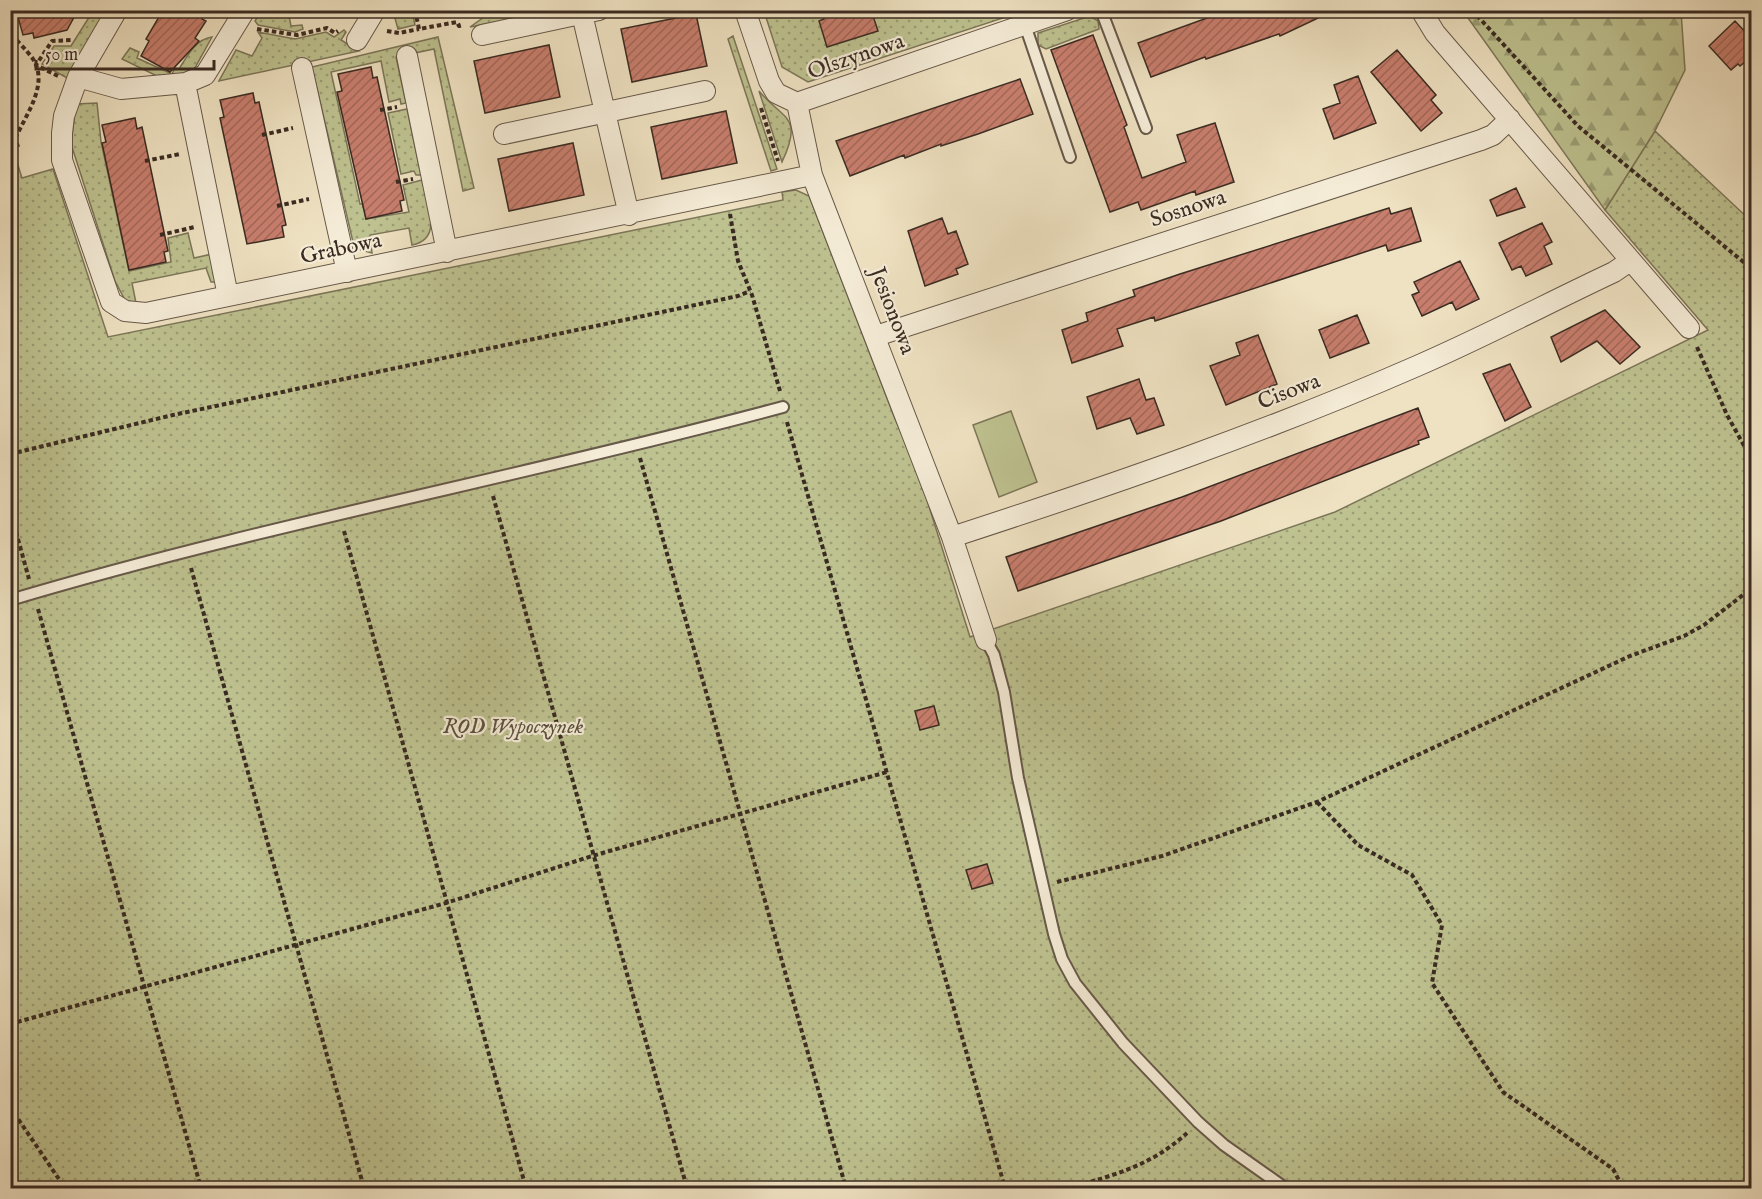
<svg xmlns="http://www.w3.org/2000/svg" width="1762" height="1199" viewBox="0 0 1762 1199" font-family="'IM FELL English',serif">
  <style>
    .green { fill: url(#green-dots); stroke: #7c7659; stroke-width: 1.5 }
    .forest { fill: url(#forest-firs); stroke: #7c7659; stroke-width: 1.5 }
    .pitch { fill: #bec290; stroke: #7c7659; stroke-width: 1.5 }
    .building { fill: url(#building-hatch); stroke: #3a2b22; stroke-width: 1.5 }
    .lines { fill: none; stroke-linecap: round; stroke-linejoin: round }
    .service-casing { stroke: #67594a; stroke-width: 14 }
    .minor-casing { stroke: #67594a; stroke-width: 22 }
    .path { stroke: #3a2b22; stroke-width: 4; stroke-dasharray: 4.5 3; stroke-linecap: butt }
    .service { stroke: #f5ecd7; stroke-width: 10 }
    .minor { stroke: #f5ecd7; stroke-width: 20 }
    .labels { text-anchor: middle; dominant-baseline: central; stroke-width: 4.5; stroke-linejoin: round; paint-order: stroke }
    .street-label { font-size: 22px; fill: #3a2b22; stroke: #f5ecd7 }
    .park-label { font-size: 22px; font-style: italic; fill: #5b513e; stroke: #f5ecd7 }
  </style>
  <defs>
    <pattern id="green-dots" width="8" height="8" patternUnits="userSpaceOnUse" patternTransform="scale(1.5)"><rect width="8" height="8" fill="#bec290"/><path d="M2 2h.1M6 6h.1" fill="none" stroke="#9b9e75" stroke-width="1.8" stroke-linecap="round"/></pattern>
    <pattern id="forest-firs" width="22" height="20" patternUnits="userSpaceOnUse" patternTransform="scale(1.5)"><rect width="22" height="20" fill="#bec290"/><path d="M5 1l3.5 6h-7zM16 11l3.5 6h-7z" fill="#9b9e75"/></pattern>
    <pattern id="building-hatch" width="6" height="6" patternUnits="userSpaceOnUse" patternTransform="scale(1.5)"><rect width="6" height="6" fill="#c87e6d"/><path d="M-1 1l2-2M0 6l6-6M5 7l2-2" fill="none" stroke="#a36759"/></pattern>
  </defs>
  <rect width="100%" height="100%" fill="#efe2c2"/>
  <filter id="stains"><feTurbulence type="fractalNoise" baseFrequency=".00333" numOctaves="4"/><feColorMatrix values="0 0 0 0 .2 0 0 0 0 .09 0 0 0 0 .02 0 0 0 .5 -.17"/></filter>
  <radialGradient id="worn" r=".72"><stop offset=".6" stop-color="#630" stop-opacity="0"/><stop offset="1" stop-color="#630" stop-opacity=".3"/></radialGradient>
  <path class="green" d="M 494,10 L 549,10 L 549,11 L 470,27 Z
    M 93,11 L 106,11 L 67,78 L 42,64 L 54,46 L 71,46 Z
    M 261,11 L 288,11 L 291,26 L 302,25 L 303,29 L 295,32 L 258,25 L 255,21 Z
    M 393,11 L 412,11 L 415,25 L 398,29 Z
    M 764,11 L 1024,11 L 808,82 L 782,67 Z
    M 1090,16 L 1098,21 L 1099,29 L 1046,49 L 1038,45 L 1038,33 Z
    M 344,30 L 346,32 L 341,40 L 359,51 L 219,81 L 236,50 L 252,56 L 262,38 L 258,32 L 295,39 L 326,32 L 334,37 Z
    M 733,36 L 777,169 L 771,171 L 728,39 Z
    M 212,37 L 191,75 L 159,77 L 122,59 L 130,48 L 139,52 L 137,58 L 172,74 L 175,68 L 179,69 C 187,56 196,39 212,37 Z
    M 438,37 L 474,188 L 463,191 L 434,49 L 396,57 L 406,103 L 401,104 L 400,99 L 389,102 L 381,61 L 331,72 L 360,204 L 363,204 L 366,219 L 409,212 L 403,185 L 422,180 C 427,203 444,239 412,245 L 409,228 L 370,235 L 372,253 L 361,250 L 353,242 L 312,67 Z
    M 759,91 C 783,120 804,115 782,162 Z
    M 97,103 L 101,142 L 129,271 L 171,262 L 168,238 L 188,233 L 194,258 L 212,254 L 217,278 L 214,282 L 211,282 L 206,268 L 132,283 L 136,303 L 125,300 L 115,281 L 71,144 L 76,104 Z
    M 407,109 L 421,175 L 416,175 L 414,171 L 401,174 L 388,113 Z
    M 1655,131 L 1751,221 L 1751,1188 L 11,1188 L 10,140 L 22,178 L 53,169 L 108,337 L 783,200 L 782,192 L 796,190 L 809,196 L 895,419 L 916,465 L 970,637 L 1335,512 L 1708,330 L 1605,210 Z"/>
  <path class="forest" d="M 1463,11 L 1681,11 L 1685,70 L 1655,131 L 1605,210 Z"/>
  <path class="pitch" d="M 1011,411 L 1037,482 L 999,497 L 973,425 Z"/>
  <path class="building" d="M 16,10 L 78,10 L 67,30 L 34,38 L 33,33 L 23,35 Z
    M 163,10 L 206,10 L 202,19 L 206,21 L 195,38 L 199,41 L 170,72 L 141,56 L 149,41 L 146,39 Z
    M 822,10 L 871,10 L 878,31 L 827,47 L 819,21 L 824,19 Z
    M 1229,10 L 1335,10 L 1280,36 L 1279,34 L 1206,59 L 1205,57 L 1151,77 L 1138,43 Z
    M 696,14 L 707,66 L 632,82 L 621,29 Z
    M 1735,21 L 1752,39 L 1752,56 L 1740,66 L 1738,64 L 1731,70 L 1709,46 Z
    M 1093,35 L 1127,125 L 1124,127 L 1142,178 L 1186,162 L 1177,135 L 1215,123 L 1234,182 L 1196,195 L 1195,191 L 1141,210 L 1138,202 L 1110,212 L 1051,50 Z
    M 549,45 L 560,97 L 485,113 L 474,61 Z
    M 1397,50 L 1436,95 L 1431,100 L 1442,113 L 1421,131 L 1371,72 Z
    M 371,67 L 373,78 L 377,77 L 404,200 L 400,201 L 402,211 L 366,219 L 337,92 L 342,91 L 338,74 Z
    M 1358,76 L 1376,123 L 1334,139 L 1323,109 L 1340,103 L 1334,85 Z
    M 1020,79 L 1033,114 L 978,134 L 941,146 L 941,144 L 905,158 L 904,155 L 850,176 L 836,141 Z
    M 253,93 L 255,103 L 259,102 L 286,225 L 282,226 L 284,237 L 247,244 L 220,118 L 224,117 L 220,100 Z
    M 726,111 L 737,163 L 662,179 L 651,127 Z
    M 135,118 L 137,129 L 142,127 L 168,251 L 164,252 L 166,262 L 129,270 L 102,143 L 106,142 L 102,125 Z
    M 573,143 L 584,195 L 509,211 L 498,159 Z
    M 1516,188 L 1525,207 L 1497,216 L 1490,200 Z
    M 1389,208 L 1391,214 L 1411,208 L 1421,241 L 1388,251 L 1386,245 L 1155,321 L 1154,317 L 1117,329 L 1123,346 L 1072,363 L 1062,330 L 1088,321 L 1086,313 L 1135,296 L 1133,290 L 1180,274 Z
    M 942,218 L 948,234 L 956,231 L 968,264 L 956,269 L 958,274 L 925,286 L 908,231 Z
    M 1542,223 L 1552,242 L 1544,246 L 1552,264 L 1526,276 L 1521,266 L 1512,270 L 1499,243 Z
    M 1460,261 L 1479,299 L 1456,310 L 1452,302 L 1422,316 L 1412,295 L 1419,292 L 1414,282 Z
    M 1605,310 L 1640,347 L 1620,364 L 1597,341 L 1561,362 L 1551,337 Z
    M 1357,315 L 1369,343 L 1330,358 L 1319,330 Z
    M 1258,335 L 1277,384 L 1226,405 L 1210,366 L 1240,355 L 1236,343 Z
    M 1510,364 L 1531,407 L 1505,421 L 1483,374 Z
    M 1139,379 L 1146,400 L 1154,398 L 1164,425 L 1137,434 L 1130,418 L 1097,429 L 1087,397 Z
    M 1418,408 L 1429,437 L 1418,441 L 1419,444 L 1221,521 L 1018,591 L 1006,557 L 1182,497 Z
    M 934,706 L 939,725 L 920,730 L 915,711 Z
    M 987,864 L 993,883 L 972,889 L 966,870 Z"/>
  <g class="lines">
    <defs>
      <path id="service" d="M 1101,10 L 1146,128
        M 1025,25 L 1070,157
        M 10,600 C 265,524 527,476 783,407
        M 986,640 L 994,655 L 1004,692 L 1018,778 L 1054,934 L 1062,959 L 1075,983 L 1123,1043 L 1198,1122 L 1224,1145 L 1285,1188"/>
      <path id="minor" d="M 117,10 L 78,77 L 64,116 L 62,133 L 62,160 L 111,302 L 125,311 L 146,313 L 812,175
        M 745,10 L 769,81 L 776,93 L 797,103
        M 1421,10 L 1435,33 L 1689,328
        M 582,14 L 629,215
        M 482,35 L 599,10
        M 357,40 L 375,10
        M 407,56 L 447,252
        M 302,68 L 347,272
        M 78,77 L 121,89 L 186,83 L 205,75 L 245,10
        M 187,93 L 228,296
        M 797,103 L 812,175 L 952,537 L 986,640
        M 797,103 L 1067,10
        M 504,134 L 705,91
        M 876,336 L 1481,140 L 1493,135 L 1510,119
        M 952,537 C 1109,486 1266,432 1417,366 C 1484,337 1548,303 1614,272 L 1630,261"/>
    </defs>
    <use href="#service" class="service-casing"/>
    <use href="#minor" class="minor-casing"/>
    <path class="path" d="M 415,10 L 419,29 L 457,22 L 459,26 L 463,25
      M 1472,10 L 1578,126 L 1752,269
      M 10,19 C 15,43 16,38 30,55 C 52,81 26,114 15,139
      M 257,29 L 297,35 L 327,28 L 335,33 L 338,31
      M 387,31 L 399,33 L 419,29
      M 58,76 L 36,65 L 52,41 L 73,40
      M 761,108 L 778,161
      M 380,110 L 397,107
      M 10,122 L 18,147
      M 262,135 L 293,128
      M 10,161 L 17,182 L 10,189
      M 145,161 L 180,154
      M 396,182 L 413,179
      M 277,206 L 309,199
      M 730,214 L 738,261 L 752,295 L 780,391
      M 160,235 L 195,227
      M 1697,347 L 1727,415 L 1752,460
      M 787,422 L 1005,1188
      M 10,454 L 173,415 L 738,296 L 750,291
      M 640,458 L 846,1188
      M 493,496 L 687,1188
      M 10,510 L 29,579
      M 344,531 L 526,1188
      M 191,568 L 364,1188
      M 38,609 L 201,1188
      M 1317,802 L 1358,845 L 1412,875 L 1442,925 L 1432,983 L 1503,1092 L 1613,1169 L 1623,1188
      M 1057,882 L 1162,856 L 1317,802 L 1630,656 L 1684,636 L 1704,625 L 1752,588
      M 10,1024 L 446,903 L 592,856 L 887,772
      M 10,1107 L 65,1188
      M 1069,1188 C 1114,1175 1151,1166 1187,1133"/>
    <use href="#service" class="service"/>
    <use href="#minor" class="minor"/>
  </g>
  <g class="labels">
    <g class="street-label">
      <text transform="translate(856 57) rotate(-19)">Olszynowa</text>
      <text transform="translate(1188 209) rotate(-18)">Sosnowa</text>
      <text transform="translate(341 249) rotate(-12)">Grabowa</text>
      <text transform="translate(892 311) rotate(69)">Jesionowa</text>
      <text transform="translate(1289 392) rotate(-21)">Cisowa</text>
    </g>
    <g class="park-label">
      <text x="513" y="727">ROD Wypoczynek</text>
    </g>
  </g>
  <rect width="1762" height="1199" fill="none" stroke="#efe2c2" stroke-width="36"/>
  <rect x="12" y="12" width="1738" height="1175" fill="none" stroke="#3a2b22" stroke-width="3"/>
  <rect x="18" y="18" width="1726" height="1163" fill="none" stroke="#3a2b22" stroke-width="1.5"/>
  <path d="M36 60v9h178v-9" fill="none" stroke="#3a2b22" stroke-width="3"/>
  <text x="45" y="60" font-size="18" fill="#3a2b22" stroke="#f5ecd7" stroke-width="4.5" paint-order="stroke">50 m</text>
  <rect width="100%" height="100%" filter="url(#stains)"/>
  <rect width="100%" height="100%" fill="url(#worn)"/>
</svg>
